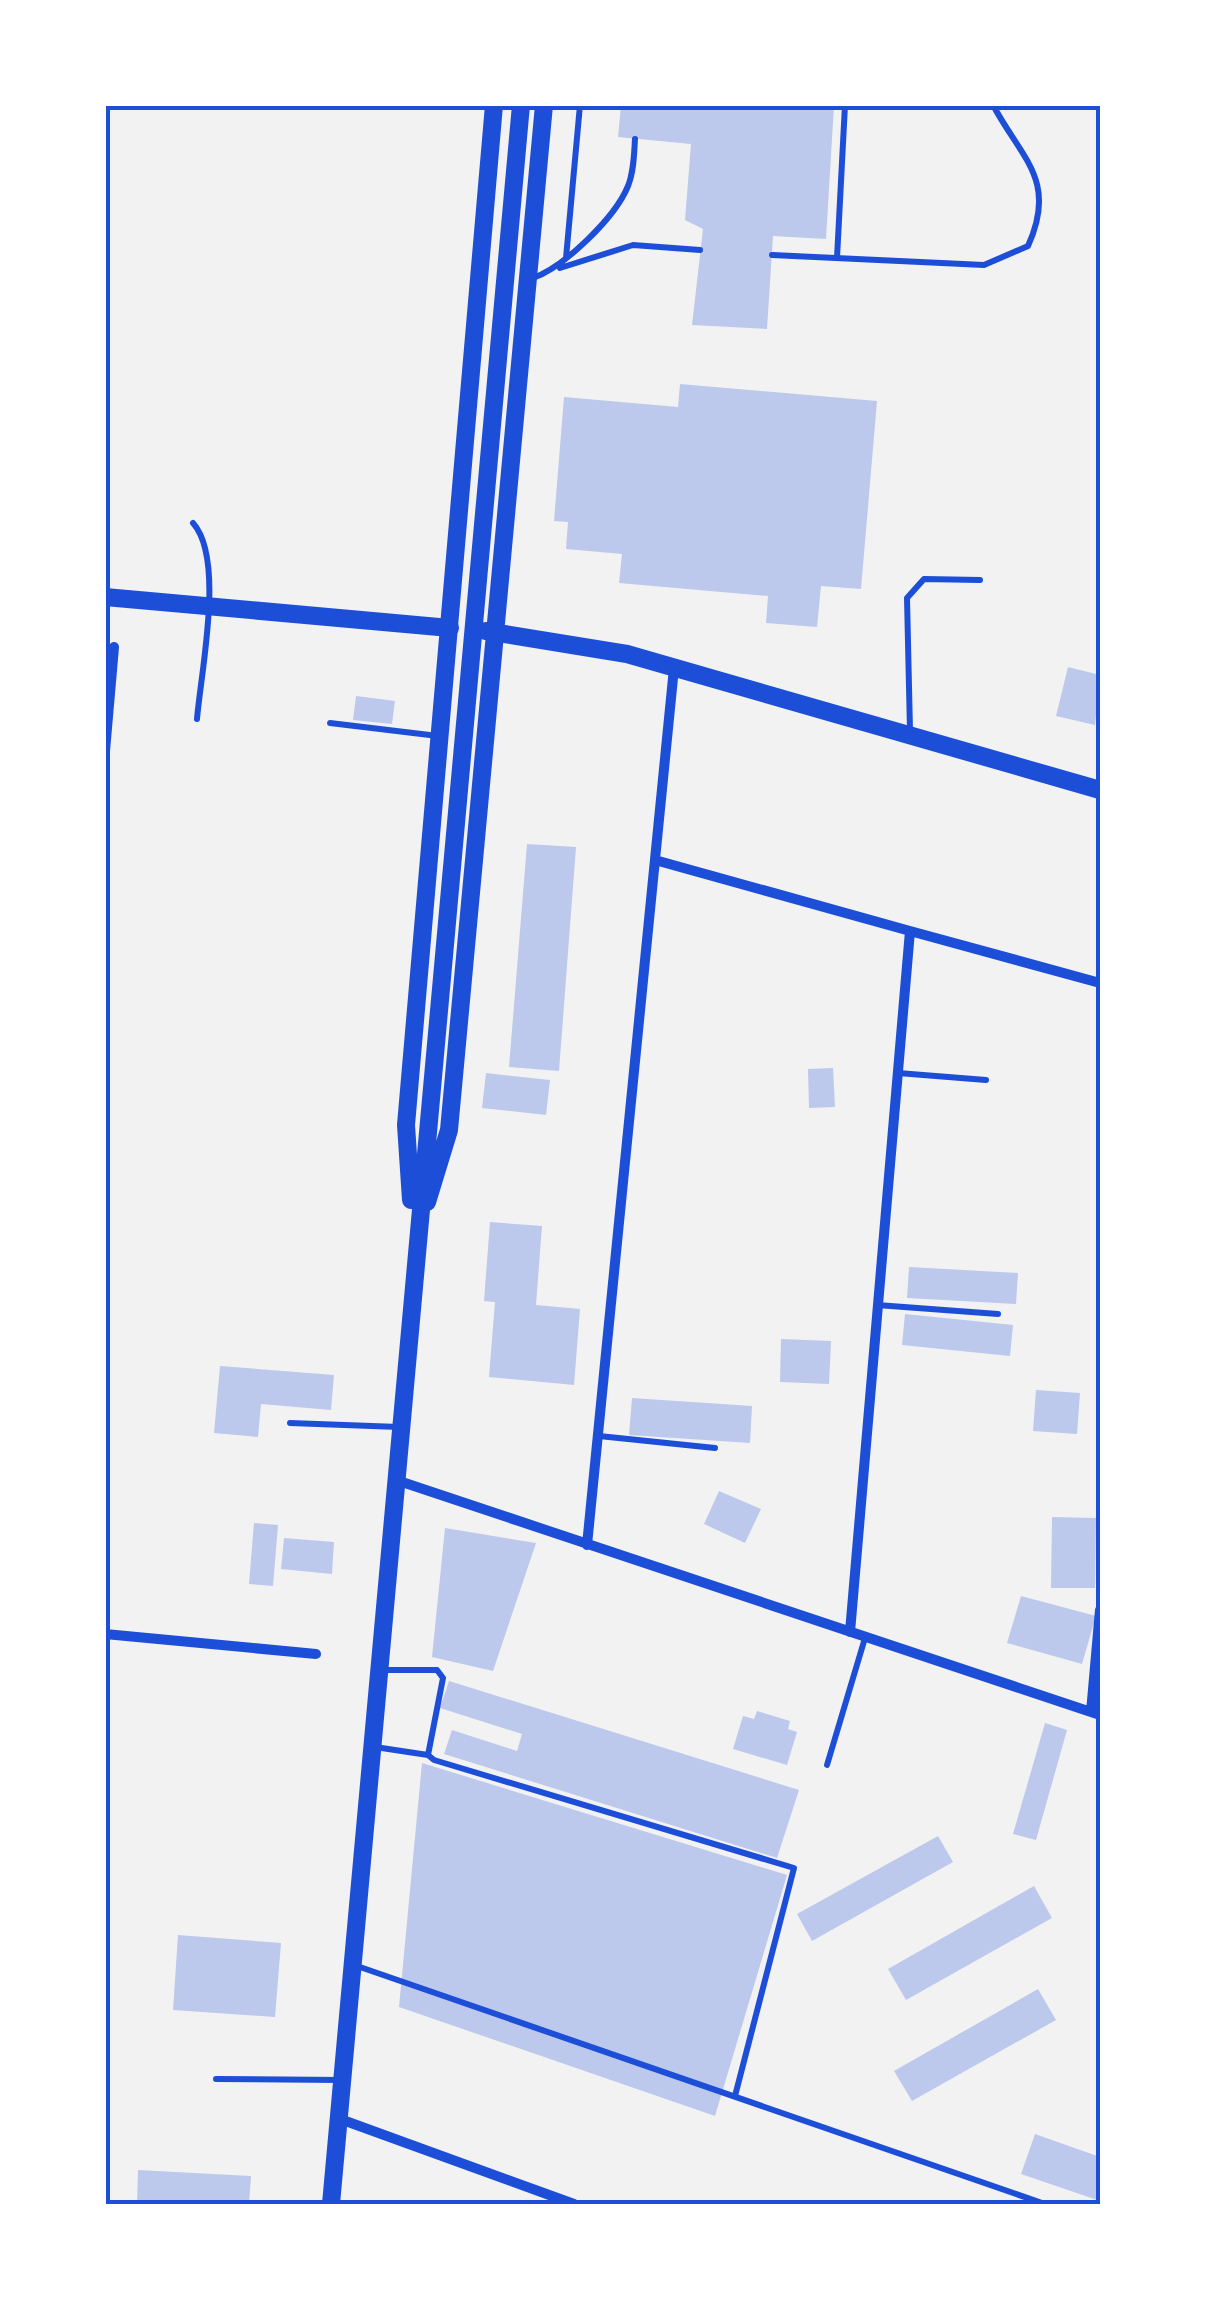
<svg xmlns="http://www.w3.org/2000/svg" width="1205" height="2309" viewBox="0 0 1205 2309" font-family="'Public Sans',sans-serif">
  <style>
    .building { fill: #bdc9ec }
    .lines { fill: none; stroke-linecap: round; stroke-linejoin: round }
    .service { stroke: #1d4ed8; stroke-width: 6 }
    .minor { stroke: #1d4ed8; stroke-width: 10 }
    .secondary { stroke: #1d4ed8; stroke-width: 18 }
    .primary { stroke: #1d4ed8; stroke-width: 18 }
    .neatline { fill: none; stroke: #1d4ed8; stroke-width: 4 }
  </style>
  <rect width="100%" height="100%" fill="#f2f2f2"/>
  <path class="building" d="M 621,105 L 834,105 L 826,239 L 773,236 L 767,329 L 692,325 L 703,229 L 685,220 L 691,144 L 618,137 Z
    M 680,384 L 877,401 L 861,589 L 821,586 L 817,627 L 766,623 L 768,596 L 619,583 L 622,554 L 566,549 L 568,522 L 554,521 L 564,397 L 678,407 Z
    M 1068,667 L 1100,675 L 1095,725 L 1056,716 Z
    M 356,696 L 395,701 L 392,724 L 353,720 Z
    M 527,844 L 576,847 L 559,1071 L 509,1067 Z
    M 833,1068 L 835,1107 L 809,1108 L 808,1069 Z
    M 486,1073 L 550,1080 L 546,1115 L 482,1108 Z
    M 490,1222 L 542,1226 L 536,1305 L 580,1309 L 574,1385 L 489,1377 L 495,1302 L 484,1301 Z
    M 909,1267 L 1018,1273 L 1016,1304 L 907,1298 Z
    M 905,1314 L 1013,1325 L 1010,1356 L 902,1345 Z
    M 781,1339 L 831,1341 L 829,1384 L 780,1382 Z
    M 220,1366 L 334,1375 L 331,1410 L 261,1404 L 258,1437 L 214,1433 Z
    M 1036,1390 L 1080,1393 L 1077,1434 L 1033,1431 Z
    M 632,1398 L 752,1406 L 750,1443 L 629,1435 Z
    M 719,1491 L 761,1509 L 745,1543 L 704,1524 Z
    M 1052,1517 L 1096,1518 L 1095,1588 L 1051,1588 Z
    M 254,1523 L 278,1525 L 273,1586 L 249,1584 Z
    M 445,1528 L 536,1543 L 493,1671 L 432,1657 Z
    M 284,1538 L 334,1542 L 332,1574 L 281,1569 Z
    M 1021,1596 L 1096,1616 L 1082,1664 L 1007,1643 Z
    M 449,1681 L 799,1790 L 777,1858 L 444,1754 L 452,1730 L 517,1751 L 522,1734 L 440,1708 Z
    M 757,1711 L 790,1721 L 788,1729 L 797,1732 L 787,1765 L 733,1749 L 743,1716 L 754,1719 Z
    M 1045,1723 L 1067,1730 L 1036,1840 L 1013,1834 Z
    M 422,1763 L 787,1875 L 715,2116 L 399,2007 Z
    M 938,1836 L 953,1862 L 812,1941 L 797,1914 Z
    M 1034,1886 L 1052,1918 L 906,2000 L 888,1969 Z
    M 178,1935 L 281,1943 L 275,2017 L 173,2010 Z
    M 1038,1989 L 1056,2020 L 912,2101 L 894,2071 Z
    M 1035,2134 L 1100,2157 L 1100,2201 L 1021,2174 Z
    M 138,2170 L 251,2176 L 249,2204 L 137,2204 Z"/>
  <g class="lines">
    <path class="service" d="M 772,255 L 984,265 L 1028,246 C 1058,180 1021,158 993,105
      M 566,258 L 580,105
      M 837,258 L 845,105
      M 560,268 L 633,245 L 700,250
      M 533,278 C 564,267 615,218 628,186 C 634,171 634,154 635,139
      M 193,523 C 225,559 201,671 197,719
      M 330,723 L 438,736
      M 910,731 L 907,598 L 924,579 L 980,580
      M 898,1073 L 986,1080
      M 877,1305 L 998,1314
      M 290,1423 L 399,1427
      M 599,1436 L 715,1448
      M 380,1670 L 437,1670 L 443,1678 L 428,1755 L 434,1760 L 794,1868 L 735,2096
      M 375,1747 L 428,1755
      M 827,1765 L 865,1638
      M 357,1966 L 1045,2204
      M 216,2079 L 340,2080"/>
    <path class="minor" d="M 105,751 L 114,647
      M 655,860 L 910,931
      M 396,1480 L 1100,1715
      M 587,1545 L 674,668
      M 850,1632 L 910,931 L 1100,983
      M 105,1634 L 316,1654
      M 1091,1712 L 1100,1610
      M 340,2119 L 574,2204"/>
    <path class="secondary" d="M 105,597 L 450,628"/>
    <path class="primary" d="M 486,631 L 627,654 L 1100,790
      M 411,1200 L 406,1125 L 494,105
      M 427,1202 L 449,1130 L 544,105
      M 331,2204 L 521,105"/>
  </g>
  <rect width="1205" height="2309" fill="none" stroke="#ffffff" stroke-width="215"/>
  <rect x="108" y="108" width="990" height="2094" class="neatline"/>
</svg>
